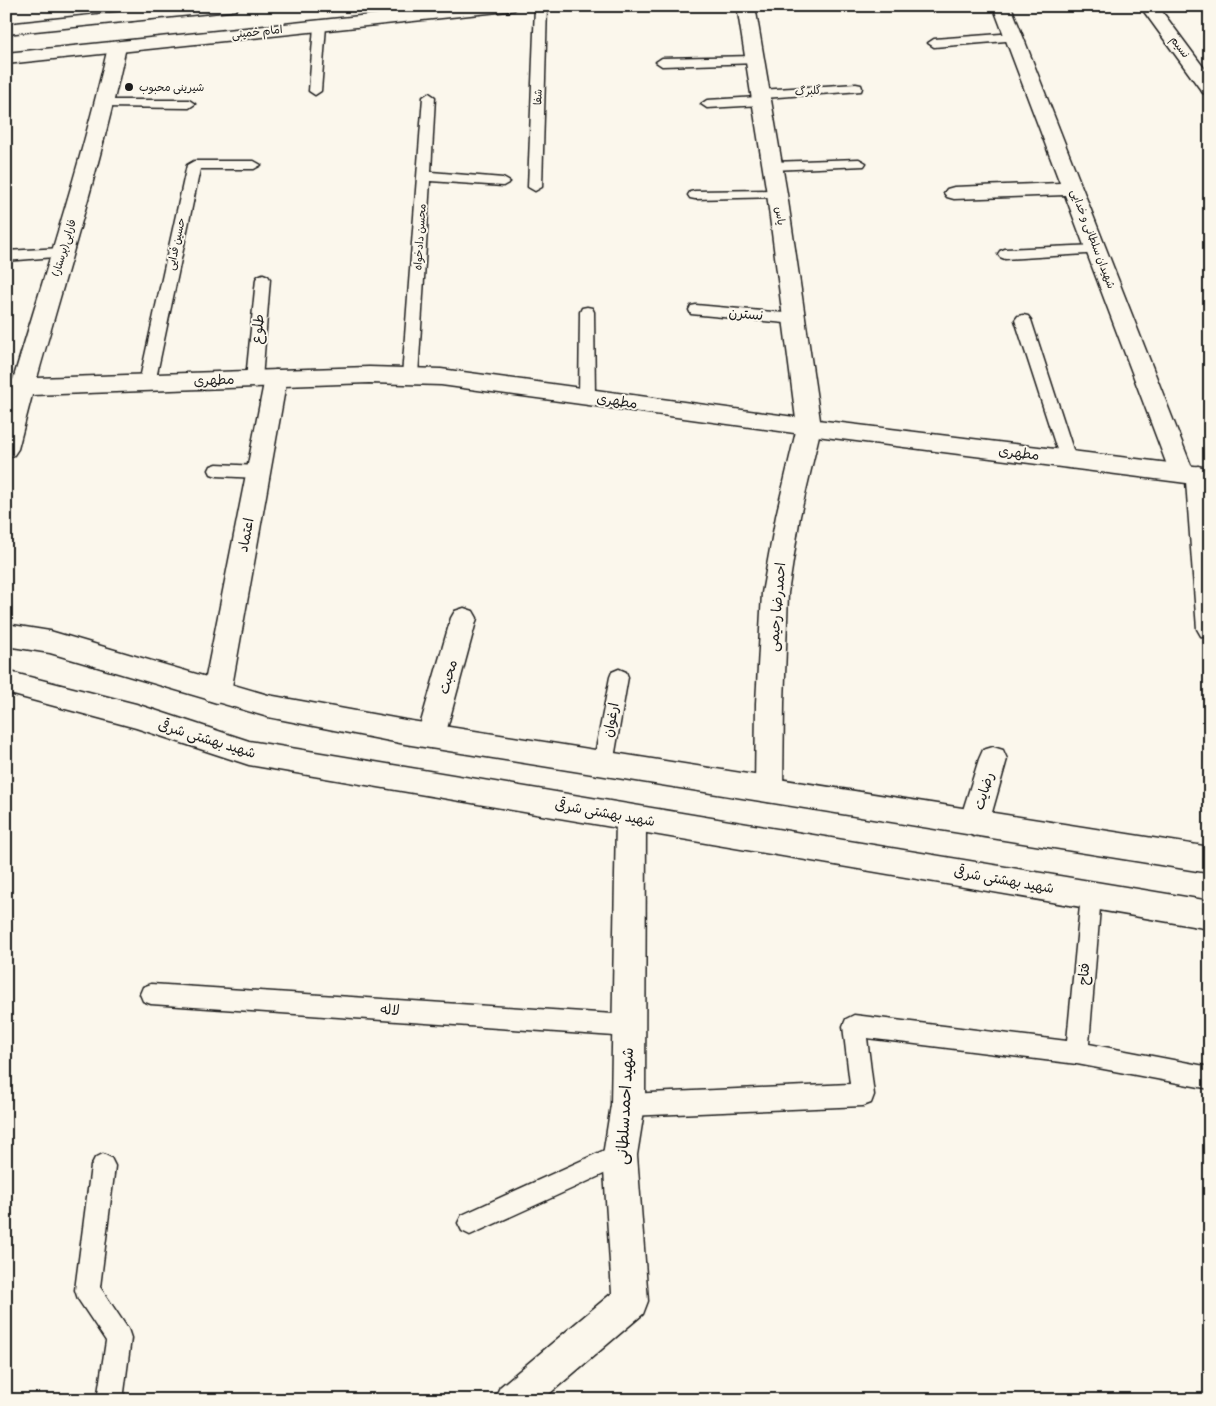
<svg xmlns="http://www.w3.org/2000/svg" width="1216" height="1406" viewBox="0 0 1216 1406" font-family="Pangolin,'Playpen Sans Arabic',sans-serif">
  <style>
    .lines { fill: none; stroke-linecap: round; stroke-linejoin: round }
    .service-casing { stroke: #1c1c1c; stroke-width: 3 }
    .minor-casing { stroke: #1c1c1c; stroke-width: 3 }
    .tertiary-casing { stroke: #1c1c1c; stroke-width: 3 }
    .secondary-casing { stroke: #1c1c1c; stroke-width: 3 }
    .service { fill: #fbf7ec; fill-rule: evenodd }
    .minor { fill: #fbf7ec; fill-rule: evenodd }
    .tertiary { fill: #fbf7ec; fill-rule: evenodd }
    .secondary { fill: #fbf7ec; fill-rule: evenodd }
    .poi-dot { fill: #1c1c1c; stroke: #fbf7ec; stroke-width: 2 }
    .labels { text-anchor: middle; dominant-baseline: central; stroke-width: 4; stroke-linejoin: round; paint-order: stroke }
    .far-street-label { font-size: 11px; fill: #1c1c1c; stroke: #fbf7ec }
    .far-poi-label { font-size: 11px; fill: #1c1c1c; stroke: #fbf7ec; text-anchor: start }
    .street-label { font-size: 14px; fill: #1c1c1c; stroke: #fbf7ec }
    .near-street-label { font-size: 16px; fill: #1c1c1c; stroke: #fbf7ec }
  </style>
  <rect width="100%" height="100%" fill="#fbf7ec"/>
  <filter id="ink" filterUnits="userSpaceOnUse"><feTurbulence type="fractalNoise" baseFrequency=".02" numOctaves="2"/><feDisplacementMap in="SourceGraphic" scale="10" xChannelSelector="R" yChannelSelector="G"/><feConvolveMatrix kernelMatrix="1 2 1 2 8 2 1 2 1" color-interpolation-filters="sRGB"/></filter>
  <g filter="url(#ink)">
    <g class="lines">
      <defs>
        <path id="service" d="M 535,6 L 547,6 L 542,187 L 535,191 L 528,187 Z
          M 320,22 L 326,26 L 321,91 L 315,95 L 309,91 L 314,26 Z
          M 1014,33 L 1018,34 L 1020,37 L 1018,40 L 934,47 L 928,43 L 934,39 Z
          M 755,56 L 761,60 L 759,63 L 662,66 L 656,62 L 662,58 Z
          M 856,84 L 861,85 L 862,88 L 861,91 L 764,98 L 768,101 L 762,105 L 707,108 L 701,104 L 707,100 L 758,97 L 754,94 L 760,90 Z
          M 429,93 L 435,97 L 431,172 L 503,178 L 510,182 L 503,186 L 430,181 L 418,376 L 416,380 L 410,381 L 404,380 L 402,376 L 423,97 Z
          M 106,100 L 189,100 L 195,104 L 189,108 L 101,107 L 100,104 L 101,101 Z
          M 859,159 L 866,163 L 864,166 L 772,170 L 765,166 L 772,162 Z
          M 194,161 L 254,161 L 261,165 L 254,169 L 200,169 L 155,383 L 153,387 L 147,388 L 141,387 L 139,383 L 187,165 Z
          M 777,190 L 782,191 L 784,194 L 782,197 L 695,199 L 690,198 L 688,195 L 690,192 L 695,191 Z
          M 1097,245 L 1102,247 L 1104,250 L 1102,253 L 1005,259 L 1000,257 L 998,254 L 1000,251 L 1005,249 Z
          M 62,248 L 67,250 L 69,253 L 67,256 L 6,261 L 6,251 Z
          M 263,274 L 268,276 L 270,279 L 262,379 L 260,383 L 254,384 L 248,383 L 246,379 L 256,279 L 258,276 Z
          M 696,305 L 796,314 L 801,315 L 804,319 L 801,323 L 796,324 L 691,314 L 689,310 L 691,306 Z
          M 587,307 L 592,308 L 594,312 L 595,397 L 593,401 L 587,403 L 581,401 L 579,397 L 580,312 L 582,308 Z
          M 1023,315 L 1028,316 L 1031,320 L 1076,459 L 1074,463 L 1068,465 L 1062,463 L 1060,459 L 1015,320 L 1018,316 Z
          M 217,464 L 258,466 L 264,468 L 266,472 L 264,476 L 258,478 L 217,476 L 211,474 L 209,470 L 211,466 Z
          M 619,669 L 626,672 L 628,677 L 613,764 L 610,770 L 603,772 L 596,770 L 593,764 L 610,677 L 612,672 Z
          M 1091,886 L 1098,888 L 1101,895 L 1089,1044 L 1210,1067 L 1210,1089 L 1077,1064 L 867,1038 L 874,1095 L 871,1103 L 863,1106 L 628,1116 L 620,1113 L 617,1105 L 620,1097 L 628,1094 L 850,1084 L 843,1026 L 846,1019 L 854,1015 L 1067,1041 L 1081,895 L 1084,888 Z
          M 151,984 L 629,1015 L 637,1019 L 640,1026 L 637,1033 L 629,1037 L 151,1004 L 143,1001 L 140,994 L 143,987 Z
          M 620,1143 L 628,1147 L 632,1155 L 628,1163 L 470,1235 L 462,1231 L 458,1223 L 462,1215 Z
          M 103,1154 L 111,1158 L 115,1166 L 100,1287 L 128,1329 L 131,1338 L 123,1400 L 97,1400 L 106,1341 L 78,1299 L 75,1290 L 91,1166 L 95,1158 Z"/>
        <path id="minor" d="M 125,6 L 143,6 L 137,20 L 131,21 L 125,20 L 122,16 Z
          M 737,6 L 755,6 L 787,194 L 821,427 L 800,516 L 788,593 L 784,703 L 783,790 L 779,799 L 769,802 L 759,799 L 755,790 L 756,703 L 762,593 L 776,516 L 797,427 L 767,194 Z
          M 993,6 L 1011,6 L 1192,468 L 1198,466 L 1207,469 L 1210,474 L 1210,639 L 1201,636 L 1197,629 L 1186,481 L 1182,482 L 1173,479 L 1170,473 L 1065,195 L 954,199 L 947,197 L 944,193 L 947,189 L 954,187 L 1060,183 Z
          M 1140,6 L 1158,6 L 1210,76 L 1210,95 L 1203,93 Z
          M 276,370 L 284,372 L 287,378 L 231,692 L 227,700 L 217,703 L 207,700 L 203,692 L 265,378 L 268,372 Z
          M 464,608 L 473,611 L 477,618 L 445,736 L 441,744 L 431,748 L 421,744 L 417,736 L 451,618 L 455,611 Z
          M 993,747 L 1003,750 L 1007,759 L 989,823 L 984,832 L 974,836 L 964,832 L 959,823 L 979,759 L 983,750 Z
          M 631,805 L 641,809 L 646,818 L 645,1105 L 637,1155 L 648,1301 L 643,1314 L 542,1400 L 494,1400 L 500,1387 L 612,1293 L 603,1155 L 611,1105 L 616,818 L 621,809 Z"/>
        <path id="tertiary" d="M 117,42 L 123,43 L 126,47 C 102,159 68,268 37,378 L 369,367 L 441,369 L 809,419 L 1210,468 L 1210,486 L 809,435 L 441,385 L 369,383 L 32,395 L 18,449 L 14,455 L 6,458 L 6,404 L 8,397 L 6,397 L 6,381 L 13,380 C 46,269 82,160 108,47 L 111,43 Z
          M 6,624 L 50,631 L 268,695 L 405,720 L 1210,847 L 1210,873 L 405,744 L 268,717 L 50,653 L 6,646 Z
          M 6,671 L 136,704 L 249,741 L 1210,901 L 1210,929 L 249,765 L 136,728 L 6,693 Z"/>
        <path id="secondary" d="M 176,6 L 239,6 L 236,10 L 230,11 L 6,34 L 6,24 Z
          M 455,6 L 517,6 L 514,10 L 508,11 L 6,64 L 6,53 Z"/>
      </defs>
      <use href="#service" class="service-casing"/>
      <use href="#minor" class="minor-casing"/>
      <use href="#tertiary" class="tertiary-casing"/>
      <use href="#secondary" class="secondary-casing"/>
      <use href="#service" class="service"/>
      <use href="#minor" class="minor"/>
      <use href="#tertiary" class="tertiary"/>
      <use href="#secondary" class="secondary"/>
    </g>
  </g>
  <circle class="poi-dot" cx="129" cy="87" r="5"/>
  <g class="labels">
    <g class="far-street-label">
      <text transform="translate(257 32) rotate(-6)">امام خمینی</text>
      <text transform="translate(1180 47) rotate(53)">نسیم</text>
      <text transform="translate(808 91) rotate(-4)">گلبرگ</text>
      <text transform="translate(538 97) rotate(-88)">شفا</text>
      <text transform="translate(780 216) rotate(82)">یاس</text>
      <text transform="translate(420 237) rotate(-86)">محسن دادخواه</text>
      <text transform="translate(1093 239) rotate(69)">شهیدان سلطانی و خدایی</text>
      <text transform="translate(176 244) rotate(-78)">حسین فدایی</text>
      <text transform="translate(64 248) rotate(-73)">(پرستار)فارابی</text>
    </g>
    <g class="far-poi-label">
      <text x="139" y="87">شیرینی محبوب</text>
    </g>
    <g class="street-label">
      <text transform="translate(746 314) rotate(5)">نسترن</text>
      <text transform="translate(258 329) rotate(-85)">طلوع</text>
      <text transform="translate(214 380) rotate(-2)">مطهری</text>
      <text transform="translate(617 401) rotate(8)">مطهری</text>
      <text transform="translate(1019 453) rotate(7)">مطهری</text>
      <text transform="translate(246 535) rotate(-79)">اعتماد</text>
      <text transform="translate(777 607) rotate(-85)">احمدرضا رحیمی</text>
      <text transform="translate(448 677) rotate(-74)">محبت</text>
      <text transform="translate(611 720) rotate(-79)">ارغوان</text>
      <text transform="translate(207 739) rotate(17)">شهید بهشتی شرقی</text>
      <text transform="translate(984 791) rotate(-73)">رضایت</text>
      <text transform="translate(605 813) rotate(10)">شهید بهشتی شرقی</text>
      <text transform="translate(1004 880) rotate(10)">شهید بهشتی شرقی</text>
      <text transform="translate(1084 974) rotate(-85)">فتاح</text>
      <text transform="translate(390 1010) rotate(4)">لاله</text>
    </g>
    <g class="near-street-label">
      <text transform="translate(625 1106) rotate(-87)">شهید احمدسلطانی</text>
    </g>
  </g>
  <rect width="1216" height="1406" fill="none" stroke="#fbf7ec" stroke-width="25"/>
  <rect x="12" y="12" width="1191" height="1381" fill="none" stroke="#1c1c1c" stroke-width="2" filter="url(#ink)"/>
</svg>
